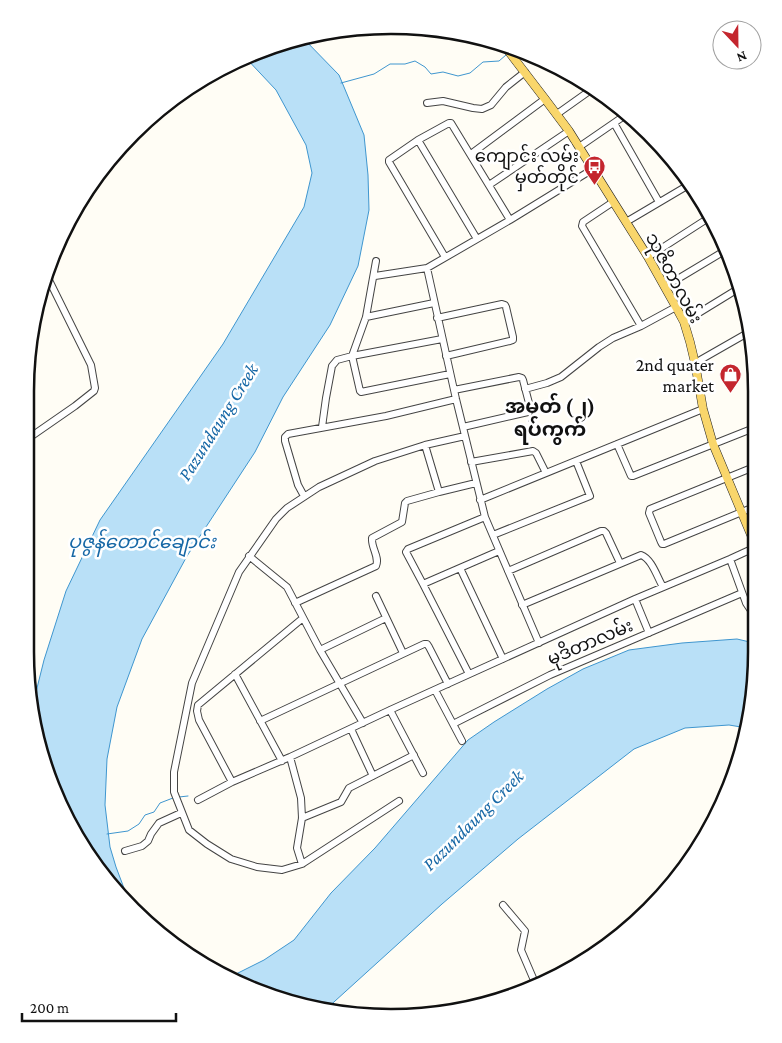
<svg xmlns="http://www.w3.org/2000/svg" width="782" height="1043" viewBox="0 0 782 1043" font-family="'Crimson Pro','Noto Sans Myanmar',serif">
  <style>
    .water { fill: #b9e0f7; stroke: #3f96cf }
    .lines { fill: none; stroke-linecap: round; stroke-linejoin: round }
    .stream { stroke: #3f96cf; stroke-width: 1 }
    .minor-casing { stroke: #444; stroke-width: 8 }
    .major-casing { stroke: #222; stroke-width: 9 }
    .minor { stroke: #fff; stroke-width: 6 }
    .major { stroke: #f9d66b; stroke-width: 8 }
    .labels { text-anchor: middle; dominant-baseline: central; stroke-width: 5; stroke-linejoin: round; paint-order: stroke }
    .poi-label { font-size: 18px; fill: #111; stroke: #fff; text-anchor: end }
    .street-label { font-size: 18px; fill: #111; stroke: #fff }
    .water-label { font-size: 19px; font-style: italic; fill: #1768a6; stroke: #fff }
    .quarter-label { font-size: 20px; font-weight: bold; fill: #111; stroke: #fff }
    .rim { fill: none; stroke: #111; stroke-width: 2.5 }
  </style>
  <rect width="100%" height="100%" fill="#fffdf5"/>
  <path class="water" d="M 302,37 L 339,75 L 364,135 L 368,175 L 369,210 L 358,266 L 330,325 L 283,397 L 255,452 L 187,556 L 142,639 L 117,707 L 107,759 L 105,805 L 110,847 L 116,867 L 130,904 L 136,913 L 132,911 L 74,835 L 38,747 L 32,708 L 44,660 L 66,591 L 100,520 L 223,344 L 304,207 L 312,173 L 306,145 L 276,90 L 244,56 L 251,53 Z
    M 737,639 L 754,643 L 754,699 L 747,728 L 729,725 L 685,728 L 634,749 L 518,839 L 442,904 L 324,1011 L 319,1011 L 229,980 L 221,974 L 236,974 L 264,960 L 294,940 L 331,893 L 375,848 L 468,740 L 494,722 L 547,689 L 583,669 L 629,650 L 682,643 Z"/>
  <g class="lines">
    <path class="stream" d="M 341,83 L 374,74 L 390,64 L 405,64 L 415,61 L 425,67 L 431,74 L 443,72 L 458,76 L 470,73 L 483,62 L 499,61 L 506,55
      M 179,797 L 188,796
      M 107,834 L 128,831 L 139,824 L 145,815 L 154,812 L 160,803 L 173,798"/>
    <defs>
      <path id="minor" d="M 427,103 L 443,101 L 473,108 L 482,109 L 491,105 L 506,87 L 525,72
        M 557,114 L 595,87
        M 614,123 L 659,202
        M 418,140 L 477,239
        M 579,147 L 627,114
        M 471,154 L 545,99
        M 489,185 L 569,131
        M 613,202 L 583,222 L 582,226 L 641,326
        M 626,222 L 692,183
        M 445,257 L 389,162 L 389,160 L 418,140 L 449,123 L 451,123 L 510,220
        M 648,257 L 710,217
        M 375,276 L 427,268
        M 666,286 L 726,250
        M 366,317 L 434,303
        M 437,318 L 502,304 L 505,305 L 506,307 L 513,337 L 513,340 L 510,341 L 446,356
        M 684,322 L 741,287
        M 352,356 L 360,391 L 361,392 L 450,374
        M 352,356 L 366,317 L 376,261
        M 695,363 L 751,331
        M 525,389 L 547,383 L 561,377 L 599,347 L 613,338 L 641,326 L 676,307
        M 454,390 L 519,377 L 522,378 L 523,380 L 530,407 L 530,410 L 528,412 L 463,427
        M 322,427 L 326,398 L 332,366 L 337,360 L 352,356 L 442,339
        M 26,440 L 75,406 L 94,391 L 95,388 L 91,365 L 46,274
        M 617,444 L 631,476 L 633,476 L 754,428
        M 425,445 L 439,492
        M 471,462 L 533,451 L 536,453 L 546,473
        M 754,467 L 650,509 L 649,513 L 661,542 L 662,544 L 664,544 L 754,507
        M 304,496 L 298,485 L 285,441 L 285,437 L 288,434 L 386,416 L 456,399
        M 480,500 L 703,409
        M 493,535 L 590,496 L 576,461
        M 249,556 L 287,587 L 320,650 L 363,723
        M 730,559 L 746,603 L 750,609 L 754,611
        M 460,568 L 503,659
        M 508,571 L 601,531 L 604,531 L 606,533 L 620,563
        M 423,584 L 499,551
        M 376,596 L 403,653
        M 635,599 L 649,633
        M 295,603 L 376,566 C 380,557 371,548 372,538 L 402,522 L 405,503 L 407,501 L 439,492 L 476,483
        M 522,605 L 641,555 C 652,559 657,577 663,587
        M 539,643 L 485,517 L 456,399 L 427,268 L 510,220 L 593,169
        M 320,650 L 386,618
        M 235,674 L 282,761
        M 469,674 L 423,584 L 406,552 L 408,549 L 485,517
        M 435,690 L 462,741
        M 390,710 L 423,773
        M 260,721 L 424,644 L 427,644 L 429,647 L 448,684
        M 453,724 L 550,675 L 742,593
        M 351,729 L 373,776
        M 290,757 L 301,798 L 302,818 L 297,848 L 302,864
        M 232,782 L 199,720 L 197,711 L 198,705 L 303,618
        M 198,800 L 232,782 L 290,757 L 390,710 L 635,599 L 730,559 L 754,548
        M 399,801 L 302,864 L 282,870 L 257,867 L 231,859 L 207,844 L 189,830 L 174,792 L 174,772 L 192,683 L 239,572 L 276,519 L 287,508 L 319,487 L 375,461 L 425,445 L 465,436
        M 302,818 L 341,802 L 349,788 L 414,755
        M 125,851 L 142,846 L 148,841 L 151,834 L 159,823 L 181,813
        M 503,905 L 525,931 L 521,950 L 536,985"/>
      <path id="major" d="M 503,44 L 545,99 L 569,131 L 648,257 L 676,307 L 684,322 L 690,342 L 695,363 L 703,409 L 713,444 L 754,542"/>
    </defs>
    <use href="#minor" class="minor-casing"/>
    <use href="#major" class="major-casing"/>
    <use href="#minor" class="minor"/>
    <use href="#major" class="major"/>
  </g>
  <defs>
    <symbol id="bus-pin" viewBox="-11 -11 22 30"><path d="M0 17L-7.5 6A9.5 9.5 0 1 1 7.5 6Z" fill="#c4262e" stroke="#fff"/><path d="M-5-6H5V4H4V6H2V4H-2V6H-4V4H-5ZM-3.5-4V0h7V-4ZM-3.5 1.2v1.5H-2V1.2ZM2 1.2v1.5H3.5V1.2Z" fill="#fff"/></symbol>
    <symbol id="shop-pin" viewBox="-11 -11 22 30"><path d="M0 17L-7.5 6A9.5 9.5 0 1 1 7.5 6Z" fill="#c4262e" stroke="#fff"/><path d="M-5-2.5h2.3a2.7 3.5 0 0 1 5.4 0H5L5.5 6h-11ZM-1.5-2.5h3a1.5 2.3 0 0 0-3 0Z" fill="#fff"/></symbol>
  </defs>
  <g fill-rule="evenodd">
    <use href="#bus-pin" x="582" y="154" width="25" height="34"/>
    <use href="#shop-pin" x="718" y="362" width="25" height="34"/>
  </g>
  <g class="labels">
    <g class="poi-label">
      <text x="579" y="156">ကျောင်း လမ်း<tspan x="579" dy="21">မှတ်တိုင်</tspan></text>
      <text x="714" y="365">2nd quater<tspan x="714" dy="21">market</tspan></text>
    </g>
    <g class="street-label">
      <text transform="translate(674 278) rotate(62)">သုဇိတာလမ်း</text>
      <text transform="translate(590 642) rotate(-23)">မုဒိတာလမ်း</text>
    </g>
    <g class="water-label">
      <text transform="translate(218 422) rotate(-58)">Pazundaung Creek</text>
      <text x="142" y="541">ပုဇွန်တောင်ချောင်း</text>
      <text transform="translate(473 820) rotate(-45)">Pazundaung Creek</text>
    </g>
    <g class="quarter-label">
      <text x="550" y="406">အမှတ် (၂)<tspan x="550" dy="23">ရပ်ကွက်</tspan></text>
    </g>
  </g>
  <path d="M0 0H782V1043H0ZM391 34H391A357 357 0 0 1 748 391V652A357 357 0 0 1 391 1009H391A357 357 0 0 1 34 652V391A357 357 0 0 1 391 34Z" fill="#fff" fill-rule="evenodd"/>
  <path class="rim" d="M391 34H391A357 357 0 0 1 748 391V652A357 357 0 0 1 391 1009H391A357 357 0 0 1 34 652V391A357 357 0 0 1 391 34Z"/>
  <g transform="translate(737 45) rotate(158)"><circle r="24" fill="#ffffff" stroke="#a0a0a0"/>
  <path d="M0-4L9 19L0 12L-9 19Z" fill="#c4262e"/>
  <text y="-8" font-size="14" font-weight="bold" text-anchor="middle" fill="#111111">N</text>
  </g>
  <path d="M22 1013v8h154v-8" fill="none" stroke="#111111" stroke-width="2.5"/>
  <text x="30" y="1013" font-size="15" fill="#111111" stroke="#ffffff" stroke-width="4" paint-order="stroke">200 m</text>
</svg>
